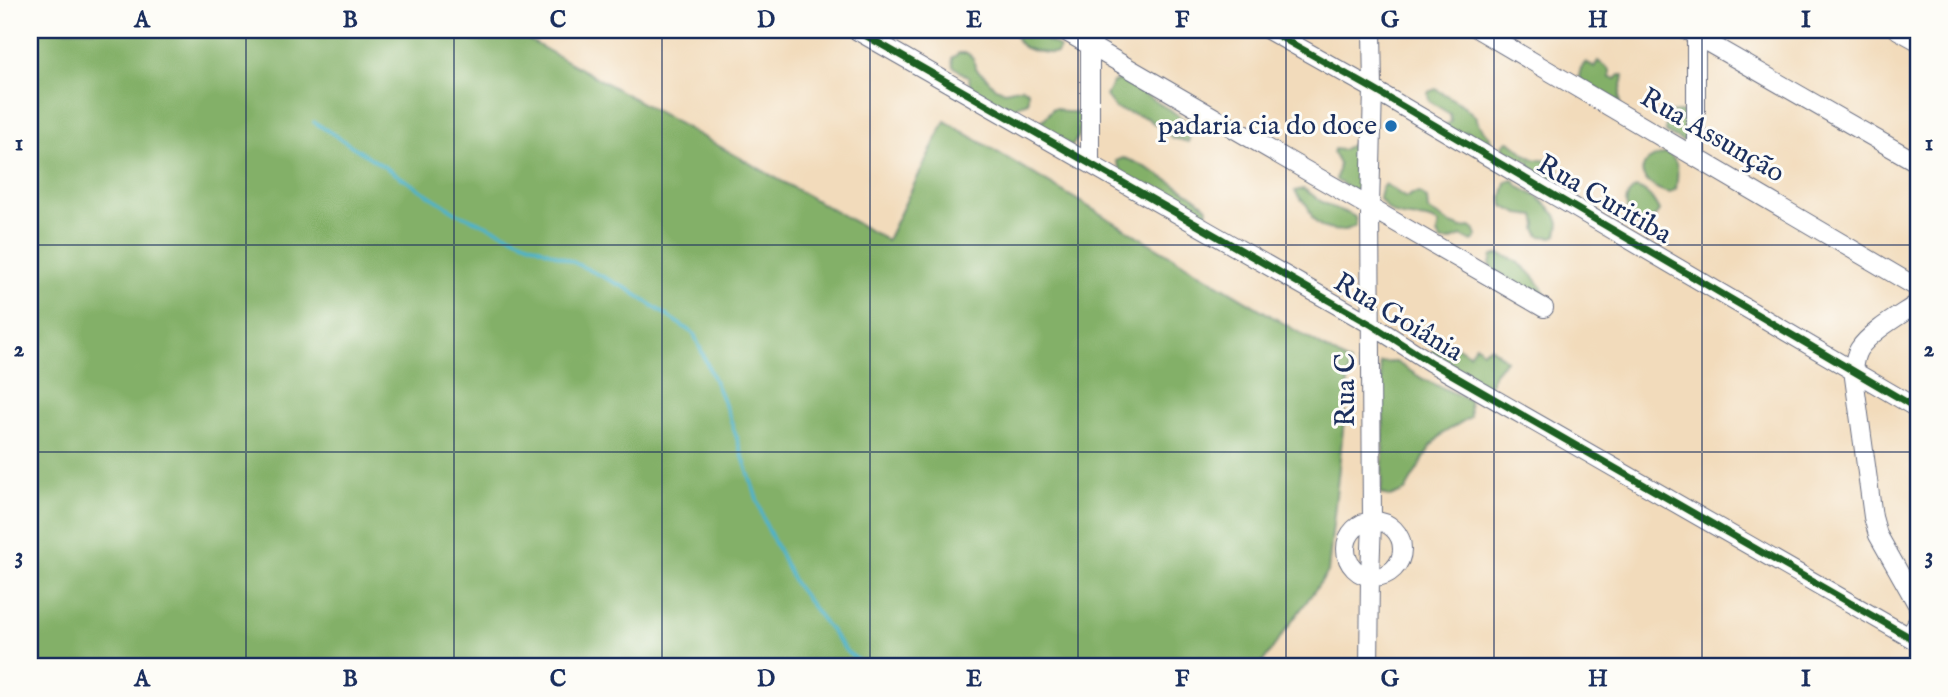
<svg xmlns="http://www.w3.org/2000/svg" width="1948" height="697" viewBox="0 0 1948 697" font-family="'IM FELL English',serif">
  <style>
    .forest { fill: #83b068; stroke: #4f7063; stroke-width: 2 }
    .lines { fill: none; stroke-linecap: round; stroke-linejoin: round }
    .stream { stroke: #4cb2cb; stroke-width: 3.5 }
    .minor-casing { stroke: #666b7f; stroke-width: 20 }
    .minor { stroke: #fff; stroke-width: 18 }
    .cycleway-casing { stroke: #fdfcf7; stroke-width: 11 }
    .cycleway { stroke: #1b5e20; stroke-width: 7 }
    .grid { fill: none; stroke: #1b2f5e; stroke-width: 2; stroke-opacity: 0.55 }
    .poi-dot { fill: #1f6fb2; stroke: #fdfcf7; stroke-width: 2.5 }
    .labels { text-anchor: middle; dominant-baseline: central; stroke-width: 6; stroke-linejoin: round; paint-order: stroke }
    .poi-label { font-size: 28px; fill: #1b2f5e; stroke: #fdfcf7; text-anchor: end }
    .street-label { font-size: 28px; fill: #1b2f5e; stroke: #fdfcf7 }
    .neatline { fill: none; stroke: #1b2f5e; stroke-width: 2.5 }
    .grid-label { font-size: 23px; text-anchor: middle; font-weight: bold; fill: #1b2f5e }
  </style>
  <rect width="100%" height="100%" fill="#fdfcf7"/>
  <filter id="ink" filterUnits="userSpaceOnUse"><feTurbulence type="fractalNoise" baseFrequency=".0143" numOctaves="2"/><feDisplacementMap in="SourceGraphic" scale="14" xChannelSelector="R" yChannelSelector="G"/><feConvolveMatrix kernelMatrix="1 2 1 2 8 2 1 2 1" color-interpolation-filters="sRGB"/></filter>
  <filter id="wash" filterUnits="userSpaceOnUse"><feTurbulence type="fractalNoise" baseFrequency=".00686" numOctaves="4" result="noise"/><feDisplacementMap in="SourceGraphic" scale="28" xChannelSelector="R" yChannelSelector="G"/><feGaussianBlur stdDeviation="1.57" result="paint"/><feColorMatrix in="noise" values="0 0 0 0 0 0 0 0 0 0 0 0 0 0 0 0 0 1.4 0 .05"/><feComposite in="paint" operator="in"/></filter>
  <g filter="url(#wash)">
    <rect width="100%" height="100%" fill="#f2dbbb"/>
    <path class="forest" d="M 30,30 L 511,30 L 887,240 L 945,121 L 1350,363 L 1328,572 L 1259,667 L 30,667 Z
      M 1017,30 L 1028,30 C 1035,41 1050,39 1060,48 L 1057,54 C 1042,52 1011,52 1017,30 Z
      M 959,53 L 967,53 L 973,58 L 975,66 L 978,71 L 985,76 L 995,88 L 1005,91 L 1022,87 L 1028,91 L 1028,102 L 1017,106 L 1012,110 L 970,86 L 969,78 L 953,66 L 952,58 Z
      M 1598,61 L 1610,70 L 1610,78 L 1616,79 L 1620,75 L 1624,75 C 1623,88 1618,89 1620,103 L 1595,88 L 1583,83 L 1579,76 L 1581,68 L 1586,62 L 1594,67 Z
      M 1121,80 L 1178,115 L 1190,125 L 1189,142 L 1173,138 L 1147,118 L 1116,109 L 1106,96 L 1113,82 Z
      M 1436,89 L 1464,106 L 1476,117 L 1479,125 L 1490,137 L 1491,146 L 1483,150 L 1466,131 L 1463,137 L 1445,125 L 1451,122 L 1450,114 L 1429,101 L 1428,92 Z
      M 1053,108 L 1057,108 L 1065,112 L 1077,112 L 1081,116 L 1079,136 L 1072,146 L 1033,122 C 1047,121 1045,117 1053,108 Z
      M 1681,112 L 1691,120 L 1688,139 L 1684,142 L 1666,133 C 1664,126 1668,121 1666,116 L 1669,113 Z
      M 1508,141 C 1518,145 1522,154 1532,158 C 1537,161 1543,159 1549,161 C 1563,166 1559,179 1563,190 L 1578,196 L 1580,202 L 1530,171 L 1530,163 L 1508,152 L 1502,146 Z
      M 1356,142 L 1362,143 L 1365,146 L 1366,189 L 1360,195 L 1336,180 L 1339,164 L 1333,153 L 1334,149 L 1342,150 Z
      M 1667,153 C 1680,161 1678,174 1676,189 L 1670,193 C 1658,191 1633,177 1646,163 C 1651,157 1660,155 1667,153 Z
      M 1123,158 C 1137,160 1199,197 1207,208 L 1206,216 L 1199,220 L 1124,176 L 1116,161 Z
      M 1514,180 L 1519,187 L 1538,197 L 1556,215 L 1559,223 L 1557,235 L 1553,237 L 1540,236 L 1536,229 L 1537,225 L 1535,216 L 1519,214 L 1503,206 L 1502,198 L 1506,182 Z
      M 1385,184 L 1406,198 L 1412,194 L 1420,193 L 1427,199 L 1428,210 L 1451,224 L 1462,228 L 1470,227 L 1474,229 L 1477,236 L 1472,242 L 1461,236 L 1449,241 L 1441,241 L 1437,234 L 1439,224 C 1424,214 1404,221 1390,211 C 1386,208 1382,202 1379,198 L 1381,189 Z
      M 1636,188 C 1648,191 1653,199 1659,210 C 1654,222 1645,225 1633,224 C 1626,210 1621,197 1636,188 Z
      M 1303,189 C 1312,193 1318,201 1328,205 C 1337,210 1347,212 1355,217 L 1356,225 C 1344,234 1324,232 1314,220 C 1310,215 1310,209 1306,204 C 1301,199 1298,197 1295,191 Z
      M 1500,254 C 1521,261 1539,278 1547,298 L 1494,271 L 1490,264 L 1492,256 Z
      M 1439,335 L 1469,354 L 1476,345 L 1482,351 L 1490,347 L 1506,360 L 1494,374 L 1487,393 L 1430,358 Z
      M 1396,362 L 1423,379 L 1469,400 L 1470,417 L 1442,434 L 1431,446 L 1405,491 L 1390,497 L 1381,493 C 1384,450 1385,406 1380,363 Z"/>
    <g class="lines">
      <path class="stream" d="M 314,122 L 457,213 L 573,262 L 628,289 L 694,334 L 728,412 L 765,523 L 795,584 L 847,652 L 867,667"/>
    </g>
  </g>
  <g filter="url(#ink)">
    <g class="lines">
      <defs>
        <path id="minor" d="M 856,30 L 1372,325 L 1430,362 L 1918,642
          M 1063,30 L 1544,308
          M 1090,30 L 1090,163
          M 1268,30 L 1373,89 L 1918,409
          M 1479,30 L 1918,288
          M 1686,30 L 1918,163
          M 1898,30 L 1918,41
          M 1696,157 L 1696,36
          M 1918,303 C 1901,315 1871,331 1859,349 C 1855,355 1854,362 1853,370 L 1873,517 L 1878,535 L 1918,606
          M1346 549a28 28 0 1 1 56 0a28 28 0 1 1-56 0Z
          M 1910,637 L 1918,620
          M 1369,667 L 1370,576 L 1372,521 L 1370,207 L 1373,89 L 1372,30"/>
      </defs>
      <use href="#minor" class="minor-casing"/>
      <use href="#minor" class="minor"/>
      <defs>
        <path id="cycleway" d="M 856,30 L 1372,325 L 1430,362 L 1918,642
          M 1268,30 L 1373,89 L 1918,409"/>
      </defs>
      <use href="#cycleway" class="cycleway-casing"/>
      <use href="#cycleway" class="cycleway"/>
    </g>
  </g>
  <path class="grid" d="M 246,30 L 246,667M 454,30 L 454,667M 662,30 L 662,667M 870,30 L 870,667M 1078,30 L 1078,667M 1286,30 L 1286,667M 1494,30 L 1494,667M 1702,30 L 1702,667M 30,245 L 1918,245M 30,452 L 1918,452"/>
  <circle class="poi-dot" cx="1391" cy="126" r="7"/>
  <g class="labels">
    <g class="poi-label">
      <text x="1377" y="126">padaria cia do doce</text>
    </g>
    <g class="street-label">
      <text transform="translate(1712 136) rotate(30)">Rua Assunção</text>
      <text transform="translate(1604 200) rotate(30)">Rua Curitiba</text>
      <text transform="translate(1398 318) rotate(31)">Rua Goiânia</text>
      <text transform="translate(1346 390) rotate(-90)">Rua C</text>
    </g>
  </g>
  <rect width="1948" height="697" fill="none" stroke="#fdfcf7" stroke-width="77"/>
  <rect x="38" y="38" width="1872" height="620" class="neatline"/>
  <g class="grid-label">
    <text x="142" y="27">A</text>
    <text x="350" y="27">B</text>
    <text x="558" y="27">C</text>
    <text x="766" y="27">D</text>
    <text x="974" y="27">E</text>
    <text x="1182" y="27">F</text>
    <text x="1390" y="27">G</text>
    <text x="1598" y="27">H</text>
    <text x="1806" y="27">I</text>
    <text x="19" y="150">1</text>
    <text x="1929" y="150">1</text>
    <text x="19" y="356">2</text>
    <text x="1929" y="356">2</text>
    <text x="19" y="563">3</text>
    <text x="1929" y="563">3</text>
    <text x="142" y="686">A</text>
    <text x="350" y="686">B</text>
    <text x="558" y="686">C</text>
    <text x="766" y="686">D</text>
    <text x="974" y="686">E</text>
    <text x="1182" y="686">F</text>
    <text x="1390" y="686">G</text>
    <text x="1598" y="686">H</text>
    <text x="1806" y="686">I</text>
  </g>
</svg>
